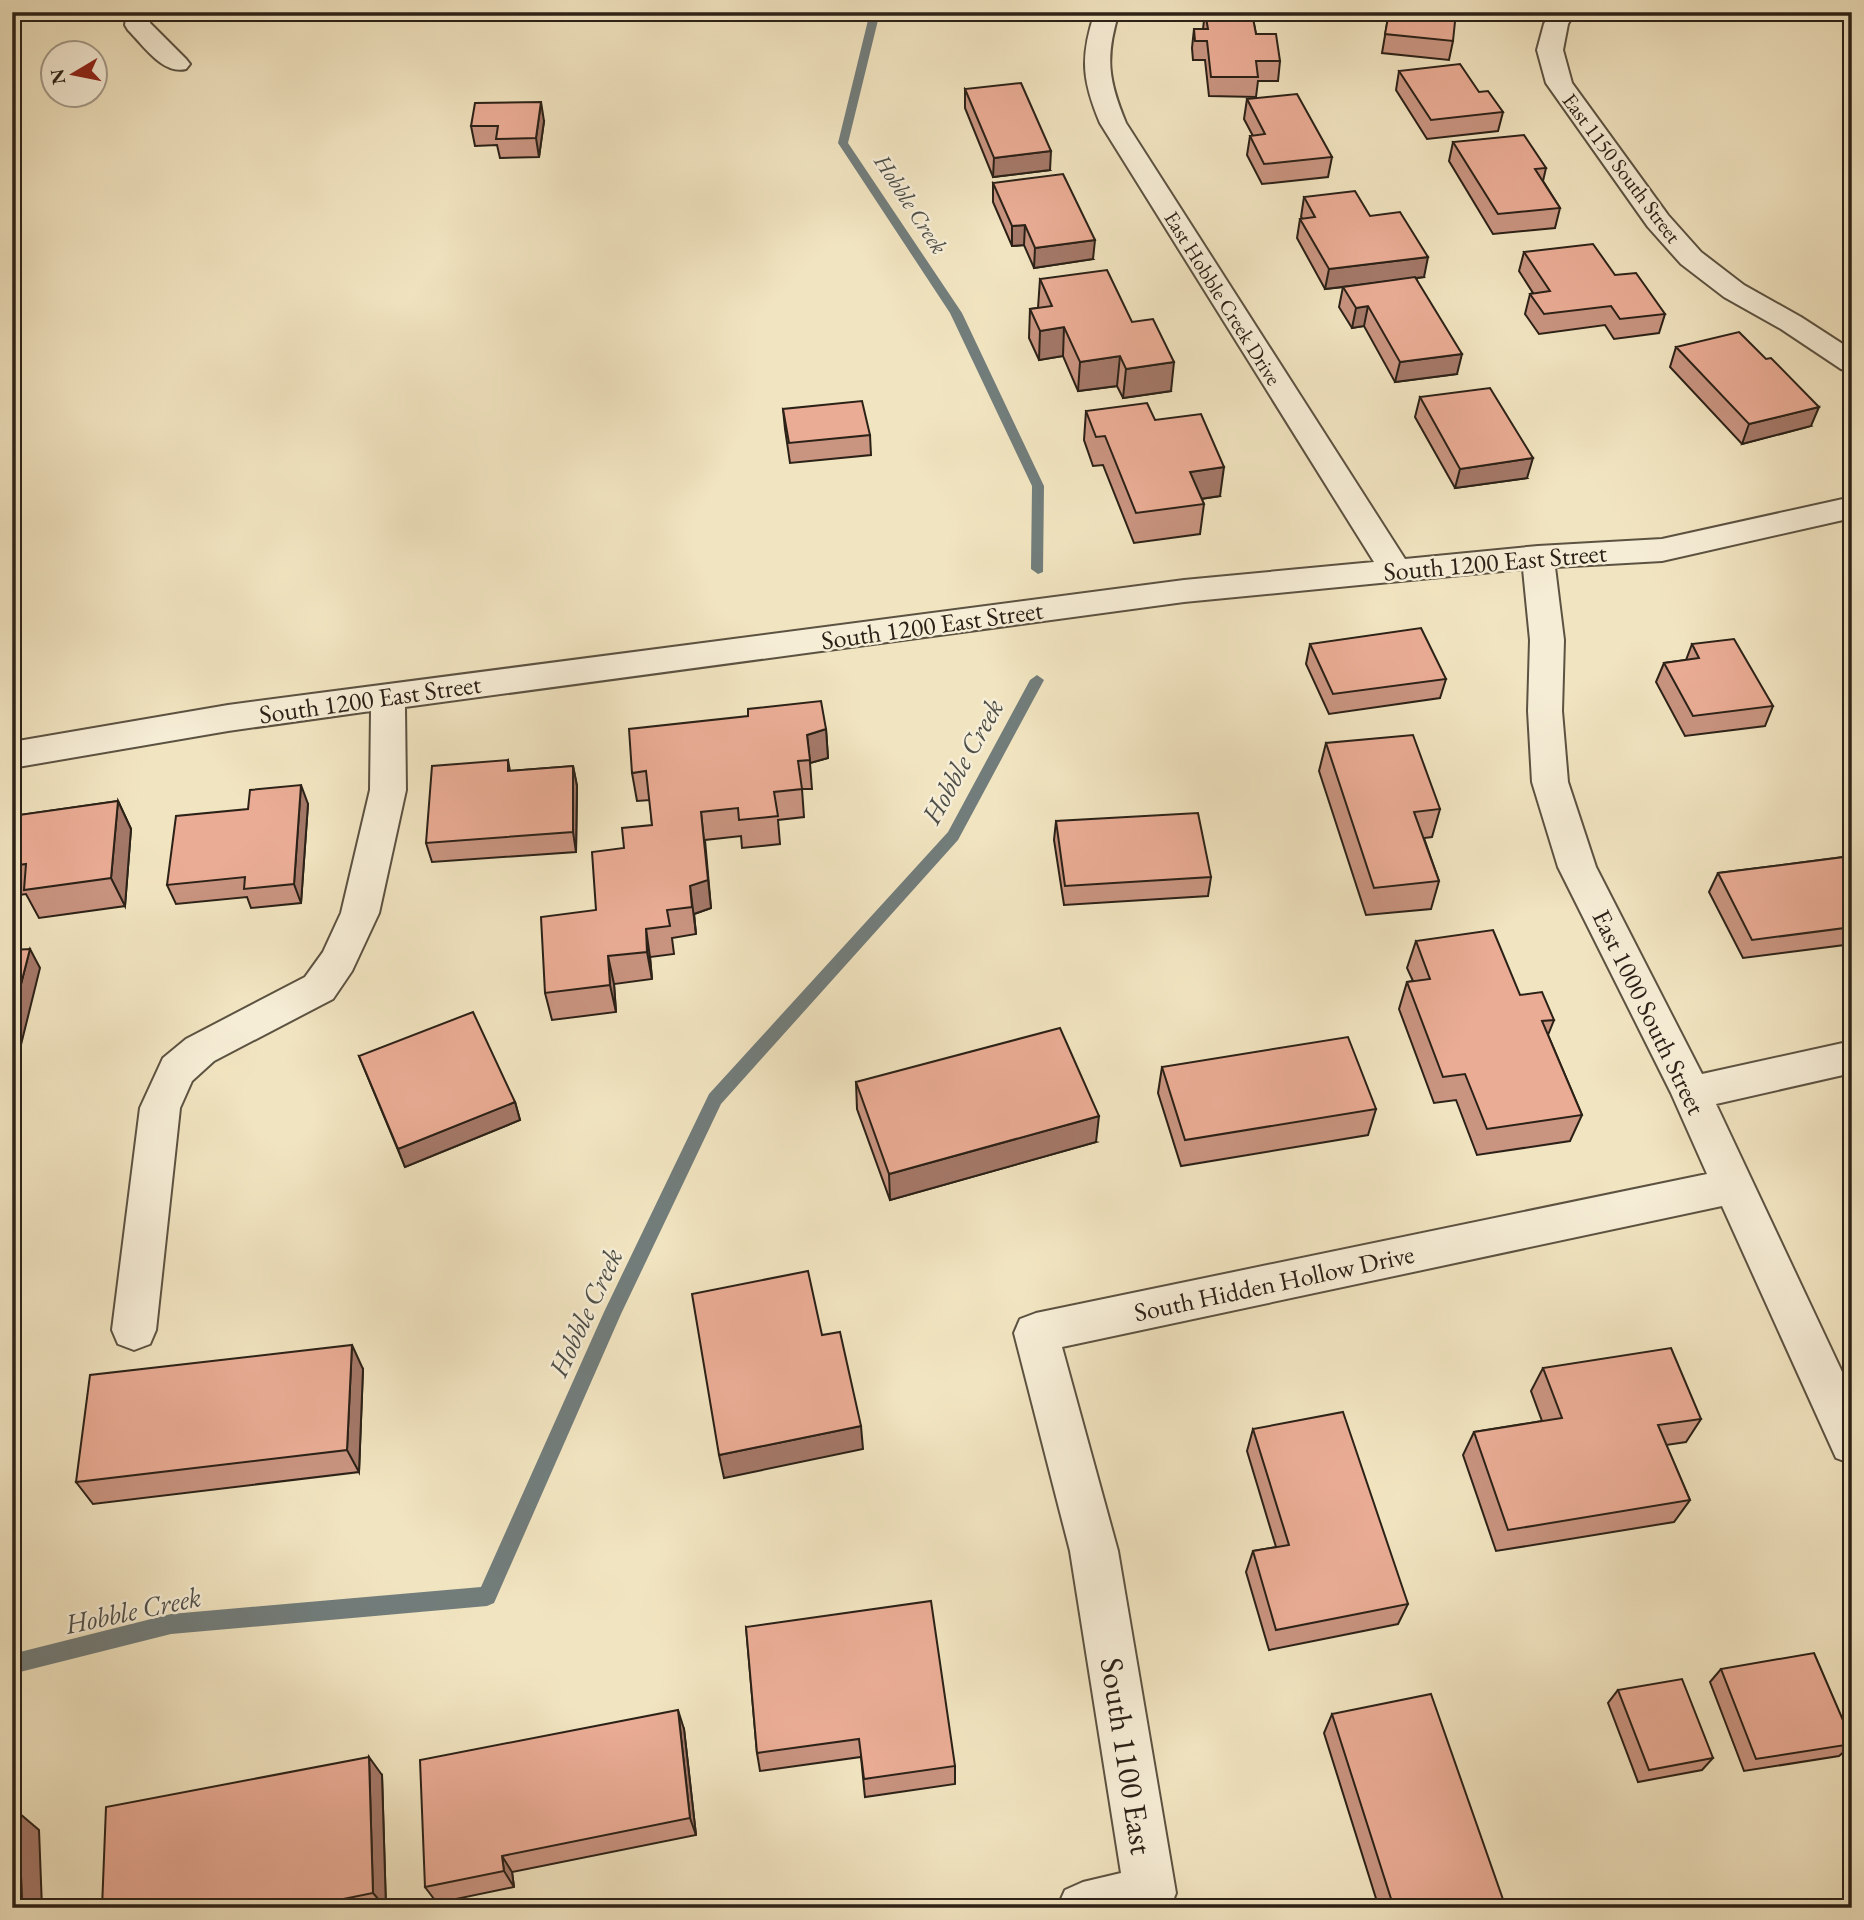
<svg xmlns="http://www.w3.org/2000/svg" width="1864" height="1920" viewBox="0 0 1864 1920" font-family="'EB Garamond',serif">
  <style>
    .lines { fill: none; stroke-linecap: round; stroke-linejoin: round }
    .stream { fill: #727d7b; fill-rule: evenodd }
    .minor-casing { stroke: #5c5241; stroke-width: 4 }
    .minor { fill: #f6edd6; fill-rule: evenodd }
    .wall { fill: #c99480; stroke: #2b2117; stroke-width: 2 }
    .shaded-wall { fill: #a47868; stroke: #2b2117; stroke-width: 2 }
    .building { fill: #eaac95; stroke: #2b2117; stroke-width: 2 }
    .labels { text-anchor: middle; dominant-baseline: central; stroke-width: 5; stroke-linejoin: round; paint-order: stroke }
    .far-street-label { font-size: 21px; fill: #2b2117; stroke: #f6edd6 }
    .far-water-label { font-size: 23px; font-style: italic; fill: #4e4f49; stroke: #f6edd6 }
    .street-label { font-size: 26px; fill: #2b2117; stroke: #f6edd6 }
    .water-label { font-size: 28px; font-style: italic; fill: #4e4f49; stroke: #f6edd6 }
    .near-street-label { font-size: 32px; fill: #2b2117; stroke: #f6edd6 }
  </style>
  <rect width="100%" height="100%" fill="#f1e4c0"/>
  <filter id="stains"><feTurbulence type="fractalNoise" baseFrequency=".00286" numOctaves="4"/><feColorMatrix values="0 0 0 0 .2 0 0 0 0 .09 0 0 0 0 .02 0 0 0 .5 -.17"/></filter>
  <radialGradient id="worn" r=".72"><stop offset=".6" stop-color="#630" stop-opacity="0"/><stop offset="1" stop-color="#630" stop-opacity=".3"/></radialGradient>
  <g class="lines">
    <path class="stream" d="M 870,12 L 880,12 L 848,143 L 962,313 L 1044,486 L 1043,572 L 1038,574 L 1031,569 L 1032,486 L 950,313 L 838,143 Z
      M 1037,675 L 1044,680 L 958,840 L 721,1104 L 621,1314 L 494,1603 L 487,1606 L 171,1634 L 12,1674 L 12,1654 L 171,1614 L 481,1587 L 604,1312 L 709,1094 L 948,832 L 1030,680 Z"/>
    <defs>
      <path id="minor" d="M 127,12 L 151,12 L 150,23 L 186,59 L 190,64 L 186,69 C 163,75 144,46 128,30 L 125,25 Z
        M 1095,12 L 1119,12 C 1105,57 1108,80 1126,123 L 1405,559 L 1538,546 L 1662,539 L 1852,497 L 1852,518 L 1662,561 L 1555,567 L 1564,640 L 1562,711 L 1568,782 L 1596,867 L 1702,1074 L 1852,1041 L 1852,1073 L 1716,1104 L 1852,1393 L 1852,1464 L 1836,1458 L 1722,1206 L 1062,1347 L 1118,1551 L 1176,1893 L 1170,1908 L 1057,1908 L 1065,1890 L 1083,1882 L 1121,1873 L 1070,1551 L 1014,1333 L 1020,1319 L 1036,1313 L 1707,1174 L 1671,1093 L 1558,867 L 1532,782 L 1528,711 L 1530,640 L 1523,569 L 1184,602 L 405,707 L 406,790 L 379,913 L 352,971 L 333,999 L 214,1061 L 192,1081 L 180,1108 L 156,1330 L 150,1344 L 134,1350 L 118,1344 L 112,1330 L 140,1108 L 163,1058 L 186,1039 L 305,977 L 323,952 L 341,913 L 370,790 L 371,711 L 228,731 L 12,768 L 12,742 L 228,705 L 1184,580 L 1374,562 L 1100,123 C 1082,80 1080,57 1095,12 Z
        M 1550,12 L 1575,12 L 1568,24 L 1563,50 L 1572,83 L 1668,215 L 1701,252 L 1744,285 L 1801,317 L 1852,350 L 1852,372 L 1841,369 L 1781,329 L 1724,297 L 1681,264 L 1648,227 L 1546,83 L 1537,50 L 1544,24 Z"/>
    </defs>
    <use href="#minor" class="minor-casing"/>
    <use href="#minor" class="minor"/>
  </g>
  <path class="wall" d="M 1205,12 L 1268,12 L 1263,21 L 1253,19 L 1256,34 L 1280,61 L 1278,81 L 1258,81 L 1256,97 L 1209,96 L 1205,60 L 1193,60 L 1192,48 L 1194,29 L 1203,29 Z
    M 1389,12 L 1453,41 L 1449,60 L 1382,53 Z
    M 1399,71 L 1479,92 L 1503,112 L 1498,131 L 1427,139 L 1396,90 Z
    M 965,89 L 1050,170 L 993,177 L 965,108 Z
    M 1247,99 L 1332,157 L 1328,177 L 1262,184 L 1247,155 L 1250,136 L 1253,136 L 1244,119 Z
    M 544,121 L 539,157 L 500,158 L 497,145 L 475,146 L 471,126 Z
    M 1453,142 L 1546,168 L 1543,181 L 1560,208 L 1555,228 L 1493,234 L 1449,161 Z
    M 993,183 L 1093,259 L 1034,268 L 1024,245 L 1012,246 L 993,202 Z
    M 1304,197 L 1370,216 L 1424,277 L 1416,278 L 1457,374 L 1395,382 L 1364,326 L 1352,328 L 1339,307 L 1343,287 L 1325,289 L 1297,238 L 1300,219 L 1302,218 L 1301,217 Z
    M 1524,252 L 1615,275 L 1665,314 L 1659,333 L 1614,339 L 1605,325 L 1539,334 L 1525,314 L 1530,294 L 1533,293 L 1519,271 Z
    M 1040,279 L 1132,322 L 1171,391 L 1123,398 L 1117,386 L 1078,391 L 1063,356 L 1039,360 L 1029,338 L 1030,309 L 1038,308 Z
    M 1676,347 L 1811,426 L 1742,444 L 1670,367 Z
    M 1420,397 L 1527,478 L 1455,488 L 1415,417 Z
    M 783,409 L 870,435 L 871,455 L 790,463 L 785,429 Z
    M 1086,411 L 1155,420 L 1220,496 L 1201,499 L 1204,504 L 1200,534 L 1134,543 L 1103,465 L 1093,466 L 1084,440 Z
    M 1310,644 L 1446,679 L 1440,698 L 1329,714 L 1306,664 Z
    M 1692,644 L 1773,706 L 1765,726 L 1685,736 L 1656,682 L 1664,663 L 1686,660 Z
    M 826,729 L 828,758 L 810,763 L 812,789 L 802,789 L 804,817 L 778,820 L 780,844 L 742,848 L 741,836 L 705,840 L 711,908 L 694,914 L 696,934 L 672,938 L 674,954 L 650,957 L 652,979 L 614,984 L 616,1012 L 552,1020 L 545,993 L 596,910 L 624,848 L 652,825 L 650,800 L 637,801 L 632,773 Z
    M 1326,743 L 1440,809 L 1432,837 L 1424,838 L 1439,881 L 1431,909 L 1366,915 L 1319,771 Z
    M 508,760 L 510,771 L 573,766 L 577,786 L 576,852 L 432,862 L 426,843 Z
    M 118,801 L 131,829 L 125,906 L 39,918 L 26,894 L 12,896 L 12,816 Z
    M 308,804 L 301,903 L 251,908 L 247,897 L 176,904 L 167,885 L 248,809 Z
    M 1056,821 L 1211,877 L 1208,896 L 1064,905 L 1054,840 Z
    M 1852,856 L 1852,944 L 1743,958 L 1709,892 L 1718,873 Z
    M 1416,941 L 1520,995 L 1554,1020 L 1548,1035 L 1582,1115 L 1570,1141 L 1477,1155 L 1456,1100 L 1434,1103 L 1399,1009 L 1407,982 L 1413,981 L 1407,968 Z
    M 359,1056 L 515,1102 L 520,1120 L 405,1167 Z
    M 1162,1067 L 1376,1109 L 1368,1135 L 1181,1166 L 1158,1093 Z
    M 856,1082 L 1096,1142 L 890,1200 L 857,1109 Z
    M 1543,1368 L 1701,1419 L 1686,1442 L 1666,1445 L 1690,1500 L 1674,1522 L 1496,1551 L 1463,1455 L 1474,1432 L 1542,1421 L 1531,1391 Z
    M 363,1369 L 359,1472 L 93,1504 L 76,1482 Z
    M 1253,1429 L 1408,1604 L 1398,1624 L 1269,1650 L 1246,1572 L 1253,1551 L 1276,1547 L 1247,1451 Z
    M 746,1627 L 955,1766 L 955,1784 L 865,1797 L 861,1757 L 760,1771 L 757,1753 Z
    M 1721,1669 L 1852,1741 L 1852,1745 L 1839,1756 L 1744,1771 L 1710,1682 Z
    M 1618,1690 L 1713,1758 L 1702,1770 L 1638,1782 L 1608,1703 Z
    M 1332,1714 L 1506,1908 L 1379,1908 L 1324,1733 Z
    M 684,1729 L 696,1835 L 512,1872 L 514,1887 L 437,1903 L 425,1887 Z
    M 382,1775 L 386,1908 L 102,1908 Z"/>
  <path class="shaded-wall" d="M 1264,12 L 1268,12 L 1263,21 Z
    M 541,102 L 544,121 L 539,157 L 536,138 Z
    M 1051,151 L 1050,170 L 993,177 L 994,158 Z
    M 1025,225 L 1024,245 L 1012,246 L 1012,226 Z
    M 1095,240 L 1093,259 L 1034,268 L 1035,248 Z
    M 1428,257 L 1424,277 L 1325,289 L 1329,269 Z
    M 1368,306 L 1364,326 L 1352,328 L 1356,308 Z
    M 1064,327 L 1063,356 L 1039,360 L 1040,331 Z
    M 1462,354 L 1457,374 L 1395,382 L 1400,362 Z
    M 1120,356 L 1117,386 L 1078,391 L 1080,362 Z
    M 1174,362 L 1171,391 L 1123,398 L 1126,369 Z
    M 1819,407 L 1811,426 L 1742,444 L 1749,424 Z
    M 1533,458 L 1527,478 L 1455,488 L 1460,469 Z
    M 1224,467 L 1220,496 L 1186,501 L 1190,472 Z
    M 826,729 L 828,758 L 810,763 L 807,735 Z
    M 573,766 L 577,786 L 576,852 L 573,832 Z
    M 301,785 L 308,804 L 301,903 L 294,884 Z
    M 118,801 L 131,829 L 125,906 L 111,878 Z
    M 701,812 L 711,908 L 694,914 L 696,934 L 690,886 Z
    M 646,929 L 650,957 L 652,979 L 647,952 Z
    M 30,949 L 40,968 L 12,1081 L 12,1019 Z
    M 608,956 L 614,984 L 616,1012 L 610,985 Z
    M 515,1102 L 520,1120 L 405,1167 L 398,1149 Z
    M 1099,1116 L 1096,1142 L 890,1200 L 889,1174 Z
    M 352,1345 L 363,1369 L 359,1472 L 347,1450 Z
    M 861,1426 L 863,1449 L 724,1478 L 719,1455 Z
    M 678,1710 L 684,1729 L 696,1835 L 690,1818 Z
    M 369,1757 L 382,1775 L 386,1908 L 373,1893 Z
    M 19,1813 L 39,1830 L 42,1908 L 22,1908 Z
    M 502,1856 L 512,1872 L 514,1887 L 504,1871 Z"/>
  <path class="building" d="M 1205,12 L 1252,13 L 1256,34 L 1276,34 L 1280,61 L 1256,61 L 1258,77 L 1211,77 L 1207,41 L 1195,41 L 1194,29 L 1208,29 Z
    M 1389,12 L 1456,12 L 1453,41 L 1385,34 Z
    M 1460,64 L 1479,92 L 1488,91 L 1503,112 L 1431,120 L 1399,71 Z
    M 1021,83 L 1051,151 L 994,158 L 965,89 Z
    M 1297,94 L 1332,157 L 1264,164 L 1250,136 L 1265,134 L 1247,99 Z
    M 541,102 L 536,138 L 496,139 L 498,126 L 471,126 L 475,103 Z
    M 1524,135 L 1546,168 L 1535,169 L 1560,208 L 1498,214 L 1453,142 Z
    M 1063,174 L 1095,240 L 1035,248 L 1025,225 L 1012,226 L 993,183 Z
    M 1355,191 L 1370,216 L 1400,212 L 1428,257 L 1329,269 L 1300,219 L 1315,217 L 1304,197 Z
    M 1593,244 L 1615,275 L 1636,273 L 1665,314 L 1620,319 L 1611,306 L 1544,314 L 1530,294 L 1550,291 L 1524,252 Z
    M 1107,270 L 1132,322 L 1153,319 L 1174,362 L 1126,369 L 1120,356 L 1080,362 L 1064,327 L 1040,331 L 1030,309 L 1052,306 L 1040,279 Z
    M 1415,277 L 1462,354 L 1400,362 L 1368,306 L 1356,308 L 1343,287 Z
    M 1739,332 L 1766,359 L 1771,358 L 1819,407 L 1749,424 L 1676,347 Z
    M 1490,388 L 1533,458 L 1460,469 L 1420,397 Z
    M 862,401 L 870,435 L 789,443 L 783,409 Z
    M 1147,403 L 1155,420 L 1201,414 L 1224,467 L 1190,472 L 1204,504 L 1136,513 L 1105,436 L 1096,437 L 1086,411 Z
    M 1421,628 L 1446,679 L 1333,694 L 1310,644 Z
    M 1734,639 L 1773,706 L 1693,716 L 1664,663 L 1699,658 L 1692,644 Z
    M 821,701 L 826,729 L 807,735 L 810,760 L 798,761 L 802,789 L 774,792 L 778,816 L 739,820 L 738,808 L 701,812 L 708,880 L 690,886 L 692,907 L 667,910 L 670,926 L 646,929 L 647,952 L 608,956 L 610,985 L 545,993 L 541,917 L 596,910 L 592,852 L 624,848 L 622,828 L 652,825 L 646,771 L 632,773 L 629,729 L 748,716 L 748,709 Z
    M 1413,735 L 1440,809 L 1414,812 L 1439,881 L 1374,888 L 1326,743 Z
    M 508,760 L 508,771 L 573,766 L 573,832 L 426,843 L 432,766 Z
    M 301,785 L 294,884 L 244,889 L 245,877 L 167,885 L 176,816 L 248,809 L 250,790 Z
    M 118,801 L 111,878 L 24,890 L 26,864 L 12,866 L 12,816 Z
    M 1198,813 L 1211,877 L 1065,886 L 1056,821 Z
    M 1852,856 L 1852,927 L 1752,940 L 1718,873 Z
    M 1493,930 L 1520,995 L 1542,992 L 1554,1020 L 1542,1021 L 1582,1115 L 1487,1129 L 1465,1074 L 1443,1077 L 1407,982 L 1430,979 L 1416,941 Z
    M 30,949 L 12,1019 L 12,950 Z
    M 473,1012 L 515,1102 L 398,1149 L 359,1056 Z
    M 1060,1028 L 1099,1116 L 889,1174 L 856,1082 Z
    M 1348,1037 L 1376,1109 L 1185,1140 L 1162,1067 Z
    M 808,1271 L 822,1335 L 840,1332 L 861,1426 L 719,1455 L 692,1294 Z
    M 352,1345 L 347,1450 L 76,1482 L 90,1375 Z
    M 1671,1348 L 1701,1419 L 1658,1425 L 1690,1500 L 1508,1530 L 1474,1432 L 1562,1418 L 1543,1368 Z
    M 1343,1412 L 1408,1604 L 1276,1630 L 1253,1551 L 1289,1545 L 1253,1429 Z
    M 931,1601 L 955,1766 L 864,1779 L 859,1739 L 757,1753 L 746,1627 Z
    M 1814,1653 L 1852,1741 L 1852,1744 L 1756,1759 L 1721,1669 Z
    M 1682,1679 L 1713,1758 L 1649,1770 L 1618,1690 Z
    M 1431,1694 L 1506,1908 L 1394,1908 L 1332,1714 Z
    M 678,1710 L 690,1818 L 502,1856 L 504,1871 L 425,1887 L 420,1760 Z
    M 369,1757 L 373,1893 L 299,1908 L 102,1908 L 106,1807 Z
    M 19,1813 L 22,1908 L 12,1908 L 12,1814 Z"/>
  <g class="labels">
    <g class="far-street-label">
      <text transform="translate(1622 168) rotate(53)">East 1150 South Street</text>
      <text transform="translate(1223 298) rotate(58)">East Hobble Creek Drive</text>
    </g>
    <g class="far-water-label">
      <text transform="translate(911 204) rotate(57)">Hobble Creek</text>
    </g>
    <g class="street-label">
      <text transform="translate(1495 562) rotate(-5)">South 1200 East Street</text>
      <text transform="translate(932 625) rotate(-8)">South 1200 East Street</text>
      <text transform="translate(370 699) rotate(-8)">South 1200 East Street</text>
      <text transform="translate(1649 1012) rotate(64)">East 1000 South Street</text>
      <text transform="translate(1274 1283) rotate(-12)">South Hidden Hollow Drive</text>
    </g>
    <g class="water-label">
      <text transform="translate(962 761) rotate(-61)">Hobble Creek</text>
      <text transform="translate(585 1312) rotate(-65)">Hobble Creek</text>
      <text transform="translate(133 1610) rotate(-12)">Hobble Creek</text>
    </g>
    <g class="near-street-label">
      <text transform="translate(1127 1756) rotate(81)">South 1100 East</text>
    </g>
  </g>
  <rect width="1864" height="1920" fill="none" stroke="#f1e4c0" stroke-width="42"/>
  <rect x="14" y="14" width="1836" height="1892" fill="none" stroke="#2b2117" stroke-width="3.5"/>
  <rect x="21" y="21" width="1822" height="1878" fill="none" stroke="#2b2117" stroke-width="2"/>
  <g transform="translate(74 74) rotate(260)"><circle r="33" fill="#f6edd6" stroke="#a59b8a" stroke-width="2"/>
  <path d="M0-5L12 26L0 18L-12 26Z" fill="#8f2418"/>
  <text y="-10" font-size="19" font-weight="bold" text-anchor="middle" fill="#2b2117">N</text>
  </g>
  <rect width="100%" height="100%" filter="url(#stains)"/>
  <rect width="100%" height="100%" fill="url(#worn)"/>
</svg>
